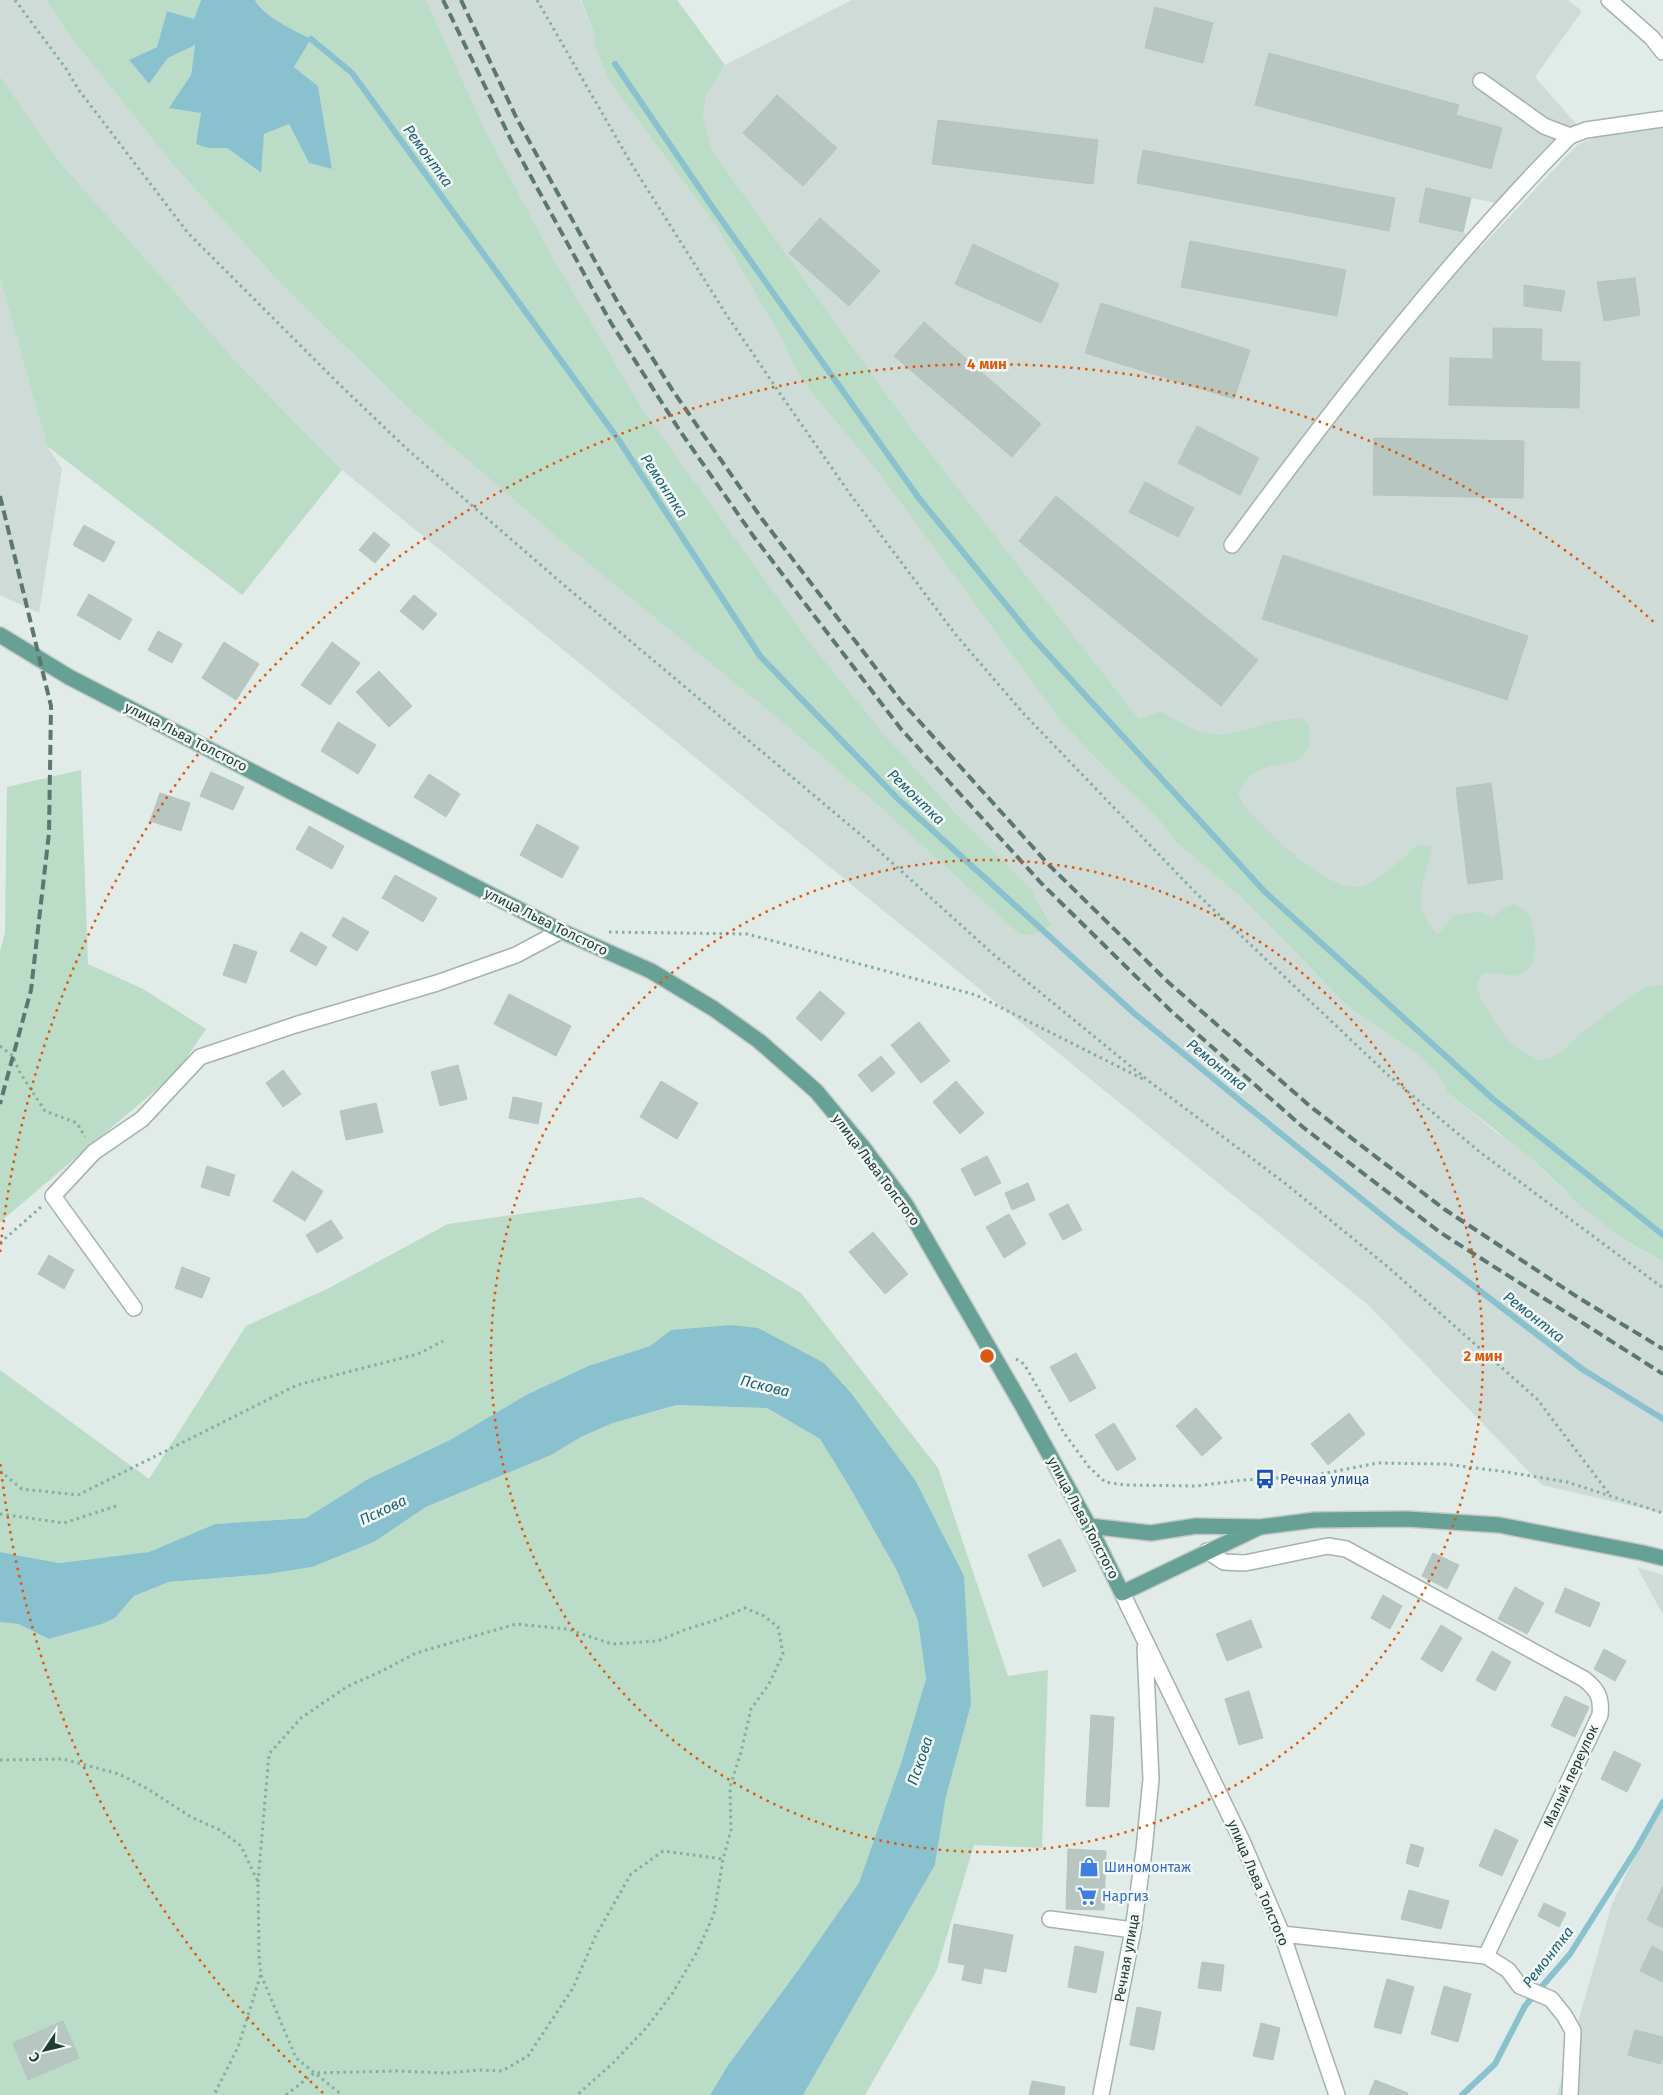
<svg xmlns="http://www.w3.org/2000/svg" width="1663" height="2095" viewBox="0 0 1663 2095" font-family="'Fira Sans',sans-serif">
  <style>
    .built { fill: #cfdbd6 }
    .green { fill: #bbdcc6 }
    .water { fill: #8ac1cf }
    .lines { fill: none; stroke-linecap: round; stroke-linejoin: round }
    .stream { stroke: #8ac1cf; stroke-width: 6 }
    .building { fill: #b7c6c1; stroke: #b4c5bf }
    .minor-casing { stroke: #a4b3ae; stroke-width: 18 }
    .major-casing { stroke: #c1c8c7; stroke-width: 18 }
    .path { stroke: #82aea3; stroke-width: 3; stroke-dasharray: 2.5 4; stroke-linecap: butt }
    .minor { stroke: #fff; stroke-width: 15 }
    .major { stroke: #67a094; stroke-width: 15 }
    .rail { stroke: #5c7772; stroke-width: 4; stroke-dasharray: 10 5; stroke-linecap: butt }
    .ring { fill: none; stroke: #de580e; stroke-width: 2.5; stroke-dasharray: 2.5 5 }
    .labels { text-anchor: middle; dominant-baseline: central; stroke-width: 5; stroke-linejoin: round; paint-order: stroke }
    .street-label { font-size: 14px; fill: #223c36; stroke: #f2f8f5 }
    .transit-label { font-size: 14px; fill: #164399; stroke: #f2f8f5; text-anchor: start }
    .shop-label { font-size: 14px; fill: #366cbe; stroke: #f2f8f5; text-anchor: start }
    .water-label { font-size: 15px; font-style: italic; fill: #1e6276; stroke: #f2f8f5 }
    .centre { fill: #de580e; stroke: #f2f8f5; stroke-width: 2.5 }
    .ring-label { font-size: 15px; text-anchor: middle; font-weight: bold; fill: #de580e; stroke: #f2f8f5; stroke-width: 5; stroke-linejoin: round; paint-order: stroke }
  </style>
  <rect width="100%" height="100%" fill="#e1ebe7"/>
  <path class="built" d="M 0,0 L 46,0 L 69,35 L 175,167 L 282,285 L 421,420 L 577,554 L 781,721 L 880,807 L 1019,934 L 1033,935 L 1051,924 L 1031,889 L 962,820 L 883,733 L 811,644 L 644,411 L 553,258 L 486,132 L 426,0 L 580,0 L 595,35 L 594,43 L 609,81 L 717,227 L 783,341 L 797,372 L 812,393 L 878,472 L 1057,716 L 1096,759 L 1157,817 L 1176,842 L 1242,898 L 1347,1005 L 1418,1055 L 1438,1074 L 1448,1093 L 1497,1133 L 1515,1144 L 1535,1161 L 1564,1190 L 1632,1245 L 1663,1261 L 1663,1513 L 1542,1485 L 1368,1305 L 342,470 L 242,368 L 58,160 L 0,76 Z
    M 852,0 L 1568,0 L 1582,11 L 1535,77 L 1577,125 L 1496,203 L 1471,198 L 1463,232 L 1481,247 L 1577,145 L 1596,137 L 1663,127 L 1663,1219 L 1139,719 L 910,427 L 711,149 L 703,113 L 707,94 L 725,65 Z
    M 0,278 L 47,446 L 62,469 L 39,613 L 0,595 Z
    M 1637,1567 L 1663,1575 L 1663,1615 Z
    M 1663,1796 L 1663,2095 L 1557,2095 L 1612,1904 Z"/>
  <path class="green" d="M 46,0 L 201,0 L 194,19 L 167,11 L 157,47 L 129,60 L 149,84 L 168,58 L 195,44 L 191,75 L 209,148 L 227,148 L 260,173 L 264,134 L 289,124 L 309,163 L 332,169 L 318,86 L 294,67 L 311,39 C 294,30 264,17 255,0 L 426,0 L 486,132 L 553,258 L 644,411 L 811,644 L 883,733 L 962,820 L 1031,889 L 1051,925 L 1033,935 L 1019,934 L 880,807 L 781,721 L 577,554 L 421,420 L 282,285 L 175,167 L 69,35 Z
    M 581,0 L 677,0 L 725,65 L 707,94 L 703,113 L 711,149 L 910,427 L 1139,719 L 1161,711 C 1201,736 1213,741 1259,726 C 1273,722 1286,718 1301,718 L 1310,727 C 1312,774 1283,756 1256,772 C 1247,777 1243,784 1238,792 L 1243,805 C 1268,830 1326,895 1363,886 C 1381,881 1404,856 1418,845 L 1432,846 C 1426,880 1407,905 1438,934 L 1454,915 L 1481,912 L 1493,918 L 1503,908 L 1515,904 C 1519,907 1525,909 1528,913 C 1536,930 1542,965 1521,974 C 1511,978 1503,973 1494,973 C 1490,972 1486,973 1482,974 L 1476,986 L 1481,999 L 1495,1022 L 1512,1044 L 1536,1060 L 1549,1059 L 1561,1052 L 1591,1025 L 1646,987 L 1663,985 L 1663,1261 L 1633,1245 L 1584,1209 L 1535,1161 L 1448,1093 L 1438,1074 L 1418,1055 L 1347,1005 L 1242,898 L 1176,842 L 1157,817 L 1096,759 L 1057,716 L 878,472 L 812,393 L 797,372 L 783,341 L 717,227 L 609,81 L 594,43 L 595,35 Z
    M 0,76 L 58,160 L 242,368 L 342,470 L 242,595 L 47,446 L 0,278 Z
    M 81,770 L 88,964 L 143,989 L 206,1029 L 177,1072 L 0,1222 L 0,951 L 5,933 L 7,787 Z
    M 642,1197 L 801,1293 L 938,1468 L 1008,1676 L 1048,1670 L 1042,1848 L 974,1845 L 936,1972 L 865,2095 L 803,2095 L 935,1865 L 946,1796 L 915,1480 L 671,1330 L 650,1346 L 588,1366 L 526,1395 L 450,1440 L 368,1479 L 306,1518 L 215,1524 L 149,1552 L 59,1563 L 0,1552 L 0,1370 L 149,1479 L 246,1326 L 329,1288 L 448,1224 Z
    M 678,1405 L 767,1408 L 820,1439 L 849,1486 L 897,1571 L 918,1621 L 926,1679 L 901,1763 L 860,1883 L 799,1969 L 728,2065 L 710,2095 L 0,2095 L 0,1622 L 18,1624 L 49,1639 L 102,1624 L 115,1618 L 134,1596 L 169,1582 L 268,1574 L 312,1567 L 374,1542 L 426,1507 L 551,1455 L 581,1437 L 613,1423 Z"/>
  <path class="water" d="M 201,0 L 255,0 C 264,17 294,30 311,39 L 294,67 L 318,86 L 332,169 L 309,163 L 289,124 L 264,134 L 261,173 L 227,148 L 209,148 L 196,144 L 201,113 L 169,108 L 191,75 L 195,45 L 168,58 L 149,84 L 129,60 L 157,47 L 167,11 L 194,19 Z
    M 731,1325 L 758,1328 L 824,1363 L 851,1393 L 915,1480 L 964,1576 L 971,1704 L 946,1796 L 935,1865 L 803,2095 L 710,2095 L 728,2065 L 799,1969 L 859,1883 L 901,1763 L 926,1679 L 918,1621 L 897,1571 L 849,1486 L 820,1439 L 767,1408 L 677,1405 L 613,1423 L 581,1437 L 551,1455 L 426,1507 L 374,1542 L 312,1567 L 268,1574 L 169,1582 L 134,1596 L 115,1618 L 102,1624 L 49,1639 L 18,1624 L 0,1622 L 0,1552 L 59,1563 L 149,1552 L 215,1524 L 306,1518 L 368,1479 L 450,1440 L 526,1395 L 588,1366 L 650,1346 L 671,1330 Z"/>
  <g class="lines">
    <path class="stream" d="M 311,39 L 352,73 L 618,439 L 760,656 L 898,799 L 1135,1014 L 1248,1107 L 1394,1225 L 1582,1369 L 1663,1419
      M 615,64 L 713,208 L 918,497 L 1033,638 L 1265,892 L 1493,1099 L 1663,1235
      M 1462,2095 L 1495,2064 L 1525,2006 L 1570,1954 L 1637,1848 L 1663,1802"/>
  </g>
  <path class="building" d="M 1155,7 L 1213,23 L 1203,63 L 1145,48 Z
    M 1269,53 L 1459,105 L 1456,115 L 1502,128 L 1491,169 L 1255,105 Z
    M 777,95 L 837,148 L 803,186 L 743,133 Z
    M 938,120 L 1098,140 L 1093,184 L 932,164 Z
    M 1143,150 L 1395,198 L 1389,231 L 1137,183 Z
    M 1426,188 L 1471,198 L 1463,232 L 1419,222 Z
    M 820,218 L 880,271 L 849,306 L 789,253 Z
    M 1190,241 L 1346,270 L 1337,316 L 1181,287 Z
    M 973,244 L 1059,284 L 1041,323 L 955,284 Z
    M 1635,278 L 1640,315 L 1604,321 L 1597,282 Z
    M 1524,285 L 1565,291 L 1561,311 L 1524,306 Z
    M 1101,303 L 1250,350 L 1234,399 L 1085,353 Z
    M 924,322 L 1041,424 L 1012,457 L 894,356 Z
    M 1493,328 L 1542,329 L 1541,361 L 1580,362 L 1579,408 L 1449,405 L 1450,358 L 1493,359 Z
    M 1197,426 L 1259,458 L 1240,495 L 1178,463 Z
    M 1374,438 L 1524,441 L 1523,498 L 1373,495 Z
    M 1145,482 L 1194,508 L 1178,537 L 1129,512 Z
    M 1056,496 L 1258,660 L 1221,706 L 1019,541 Z
    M 84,525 L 115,542 L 104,562 L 73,545 Z
    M 374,532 L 390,545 L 375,563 L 359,550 Z
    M 1283,555 L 1528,636 L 1507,700 L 1262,619 Z
    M 89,594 L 132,619 L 120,640 L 77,615 Z
    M 414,595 L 437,614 L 423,630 L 400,611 Z
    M 158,631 L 182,644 L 172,663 L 148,650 Z
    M 224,642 L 259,664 L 236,700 L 202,678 Z
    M 332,642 L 360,663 L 330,705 L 301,685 Z
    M 379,671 L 412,706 L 389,727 L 356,692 Z
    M 338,722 L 376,745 L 358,774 L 321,751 Z
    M 211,772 L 244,787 L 233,810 L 200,796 Z
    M 429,774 L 460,794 L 446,817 L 414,797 Z
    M 1491,783 L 1503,879 L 1468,884 L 1456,788 Z
    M 160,793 L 190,803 L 181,831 L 150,821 Z
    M 537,824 L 579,847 L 562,878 L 520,855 Z
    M 309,826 L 344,846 L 332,869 L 296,849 Z
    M 395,875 L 437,898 L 423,922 L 382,898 Z
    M 343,917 L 369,932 L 357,951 L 332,936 Z
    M 301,932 L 327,947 L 316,966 L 290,951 Z
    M 234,944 L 257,952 L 246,983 L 223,975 Z
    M 820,991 L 845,1013 L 821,1041 L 796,1018 Z
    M 509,994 L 571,1026 L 556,1056 L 494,1024 Z
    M 919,1022 L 950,1061 L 921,1083 L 891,1045 Z
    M 881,1056 L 895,1073 L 872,1092 L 858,1075 Z
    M 458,1065 L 467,1099 L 440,1106 L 431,1072 Z
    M 283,1070 L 301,1094 L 283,1107 L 266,1083 Z
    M 661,1081 L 698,1103 L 677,1139 L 640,1117 Z
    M 956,1081 L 984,1113 L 960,1134 L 933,1102 Z
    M 513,1097 L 542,1103 L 538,1124 L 509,1118 Z
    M 376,1103 L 383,1132 L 346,1140 L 340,1111 Z
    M 987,1156 L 1001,1183 L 975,1196 L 961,1169 Z
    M 207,1166 L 235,1175 L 229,1196 L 201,1187 Z
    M 292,1171 L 323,1191 L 305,1221 L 273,1201 Z
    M 1028,1183 L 1035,1200 L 1012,1210 L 1005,1193 Z
    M 1068,1204 L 1082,1230 L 1063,1240 L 1049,1214 Z
    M 1009,1214 L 1026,1244 L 1004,1258 L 986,1227 Z
    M 331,1220 L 343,1238 L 317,1253 L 306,1235 Z
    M 873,1232 L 908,1274 L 885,1294 L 849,1252 Z
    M 49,1255 L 74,1270 L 64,1289 L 38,1274 Z
    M 182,1267 L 210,1278 L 202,1298 L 175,1288 Z
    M 1076,1353 L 1096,1388 L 1070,1402 L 1050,1367 Z
    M 1196,1408 L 1222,1438 L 1202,1456 L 1176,1426 Z
    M 1349,1413 L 1365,1434 L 1328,1465 L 1311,1444 Z
    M 1114,1423 L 1136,1459 L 1117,1471 L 1095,1435 Z
    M 1060,1539 L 1076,1571 L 1043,1587 L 1028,1555 Z
    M 1433,1553 L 1459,1565 L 1447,1589 L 1422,1576 Z
    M 1515,1587 L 1544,1603 L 1527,1634 L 1498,1619 Z
    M 1565,1588 L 1600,1603 L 1590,1627 L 1555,1612 Z
    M 1383,1595 L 1402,1606 L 1390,1629 L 1371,1618 Z
    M 1251,1620 L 1262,1647 L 1227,1661 L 1216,1634 Z
    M 1441,1625 L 1462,1638 L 1442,1672 L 1421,1659 Z
    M 1604,1649 L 1626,1661 L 1615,1681 L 1594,1669 Z
    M 1492,1651 L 1511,1662 L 1495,1691 L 1476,1680 Z
    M 1249,1691 L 1263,1738 L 1239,1745 L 1225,1699 Z
    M 1565,1696 L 1589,1707 L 1575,1737 L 1551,1726 Z
    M 1091,1715 L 1114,1717 L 1109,1807 L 1086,1806 Z
    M 1614,1751 L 1641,1764 L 1627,1792 L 1601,1779 Z
    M 1495,1829 L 1518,1840 L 1502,1876 L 1479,1866 Z
    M 1411,1844 L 1424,1848 L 1418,1867 L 1406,1863 Z
    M 1068,1849 L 1106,1851 L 1104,1910 L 1066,1909 Z
    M 1663,1886 L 1663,1928 L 1647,1920 Z
    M 1409,1890 L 1449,1901 L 1441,1929 L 1401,1919 Z
    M 1544,1903 L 1566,1913 L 1559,1927 L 1538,1916 Z
    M 954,1924 L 1013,1935 L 1006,1972 L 984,1968 L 981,1984 L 962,1980 L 965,1965 L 948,1962 Z
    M 1075,1946 L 1104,1952 L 1096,1993 L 1068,1987 Z
    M 1652,1946 L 1663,1952 L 1663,1982 L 1640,1971 Z
    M 1202,1962 L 1224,1965 L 1221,1991 L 1198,1988 Z
    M 1387,1979 L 1414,1987 L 1401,2034 L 1374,2027 Z
    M 1444,1986 L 1471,1994 L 1458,2042 L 1431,2034 Z
    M 1137,2007 L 1161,2012 L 1154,2050 L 1130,2045 Z
    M 63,2021 L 79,2058 L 28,2080 L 13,2043 Z
    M 1261,2023 L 1280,2028 L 1273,2060 L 1253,2056 Z
    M 1635,2030 L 1663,2037 L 1663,2056 L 1661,2064 L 1628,2055 Z
    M 1375,2080 L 1408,2093 L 1407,2095 L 1369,2095 Z
    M 1032,2081 L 1065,2087 L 1064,2095 L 1029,2095 Z"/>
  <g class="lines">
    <defs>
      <path id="minor" d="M 1609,0 L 1652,38 L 1663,52
        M 1481,81 L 1544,126 L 1570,136 L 1586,130 L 1663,119
        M 1232,545 C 1337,402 1446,262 1570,136
        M 134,1308 L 53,1196 L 94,1152 L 142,1119 L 200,1057 L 295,1025 L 437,983 L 516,955 L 561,931
        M 1207,1551 L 1224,1562 L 1245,1563 L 1328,1546 L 1346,1549 L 1584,1679 C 1597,1689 1602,1697 1600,1715 L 1486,1956 L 1282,1934
        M 1122,1593 L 1242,1841 L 1282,1934 L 1337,2095
        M 1050,1919 L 1133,1930
        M 1486,1956 L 1508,1970 L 1520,1986 L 1551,1999 L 1564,2015 L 1573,2031 L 1570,2095
        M 1101,2095 L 1133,1930 L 1144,1850 L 1151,1779 L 1145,1648"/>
      <path id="major" d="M 0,635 L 69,677 L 561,931 L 651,971 L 714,1009 L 759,1041 L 816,1091 L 862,1146 L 906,1205 L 1022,1405 L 1089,1526 L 1122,1593 L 1260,1527
        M 1089,1526 L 1151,1533 L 1196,1526 L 1260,1527 L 1315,1520 L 1407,1519 L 1499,1525 L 1643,1553 L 1663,1558"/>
    </defs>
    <use href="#minor" class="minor-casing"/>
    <use href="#major" class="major-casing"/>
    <path class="path" d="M 15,0 L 67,70 L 78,89 L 188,233 L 341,386 L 408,450 L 565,586 L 867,840 L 993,954 L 1150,1082 L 1286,1184 L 1388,1267 L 1537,1399 L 1610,1495
      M 537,0 L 632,165 L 726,314 L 781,395 L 850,494 L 956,635 L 1024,714 L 1195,892 L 1388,1075 L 1481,1153 L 1663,1288
      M 609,932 L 747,934 L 976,995 L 1145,1080
      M 0,1046 L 13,1056 L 19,1071 L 45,1111 L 77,1123 L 85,1137
      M 0,1243 L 41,1207
      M 1016,1359 L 1024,1364 L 1064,1433 L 1089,1467 L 1105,1482 L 1125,1485 L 1196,1486 L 1243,1480 L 1311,1476 L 1377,1463 L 1445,1464 L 1507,1472 L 1567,1482 L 1663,1513
      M 0,1471 L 22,1489 L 78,1495 L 297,1385 L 418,1354 L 443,1341
      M 0,1514 L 64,1523 L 119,1505
      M 0,1760 L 63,1759 L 119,1774 L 148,1789 L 191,1817 L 220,1830 L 241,1846 L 258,1882 L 259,1957 L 261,1974 L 238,2047 L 214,2095
      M 258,1882 L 269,1754 L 301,1718 L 348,1686 L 378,1673 L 416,1653 L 516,1624 L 567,1629 L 612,1644 L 658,1641 L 687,1629 L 719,1619 L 745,1608 L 764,1616 L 778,1627 L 783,1654 L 769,1684 L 751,1709 L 741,1752 L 730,1787 L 731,1830 L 723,1859 L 714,1914 L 697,1952 L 672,1994 L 647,2027 L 613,2063 L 577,2095
      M 261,1975 L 296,2058 L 342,2095
      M 286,2095 L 314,2073 L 396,2071 L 446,2073 L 480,2070 L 502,2071 L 528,2056 L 573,1988 L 596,1935 L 631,1874 L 663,1851 L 723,1859"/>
    <use href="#minor" class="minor"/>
    <use href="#major" class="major"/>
    <path class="rail" d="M 443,0 L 512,142 L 611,323 L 680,431 L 754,537 L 901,729 L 1042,884 L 1170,1010 L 1304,1128 L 1441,1233 L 1663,1374
      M 461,0 L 517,119 L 618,303 L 673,391 L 762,519 L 901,701 L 1049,865 L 1168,982 L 1311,1107 L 1444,1209 L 1579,1298 L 1663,1349
      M 0,496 L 51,706 L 49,833 L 31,990 L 0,1104"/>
  </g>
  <g class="ring">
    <circle cx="987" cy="1356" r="496"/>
    <path d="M323 2093A992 992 0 0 1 0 1460M0 1252A992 992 0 0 1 1657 625"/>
  </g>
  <defs>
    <symbol id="bus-bare" viewBox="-9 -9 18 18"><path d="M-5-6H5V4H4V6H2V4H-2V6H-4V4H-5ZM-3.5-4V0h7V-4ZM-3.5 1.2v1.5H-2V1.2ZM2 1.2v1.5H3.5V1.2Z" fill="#1a4fb4" stroke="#f2f8f5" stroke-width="2.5" paint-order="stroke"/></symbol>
    <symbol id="shop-bare" viewBox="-9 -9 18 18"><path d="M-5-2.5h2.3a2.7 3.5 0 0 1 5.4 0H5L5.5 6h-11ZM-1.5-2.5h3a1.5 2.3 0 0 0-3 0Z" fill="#3f7fe0" stroke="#f2f8f5" stroke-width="2.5" paint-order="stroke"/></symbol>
    <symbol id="supermarket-bare" viewBox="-9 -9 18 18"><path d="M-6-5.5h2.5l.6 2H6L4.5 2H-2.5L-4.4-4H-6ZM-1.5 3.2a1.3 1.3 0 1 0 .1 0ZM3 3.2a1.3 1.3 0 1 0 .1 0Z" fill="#3f7fe0" stroke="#f2f8f5" stroke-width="2.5" paint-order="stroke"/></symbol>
  </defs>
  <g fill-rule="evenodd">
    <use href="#bus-bare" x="1251" y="1465" width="28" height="28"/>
    <use href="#shop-bare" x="1075" y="1853" width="28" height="28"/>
    <use href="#supermarket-bare" x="1073" y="1882" width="28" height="28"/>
  </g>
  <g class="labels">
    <g class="street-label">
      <text transform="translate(186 737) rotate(27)">улица Льва Толстого</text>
      <text transform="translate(546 922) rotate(26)">улица Льва Толстого</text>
      <text transform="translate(876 1170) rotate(53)">улица Льва Толстого</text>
      <text transform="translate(1083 1518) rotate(62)">улица Льва Толстого</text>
      <text transform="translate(1571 1776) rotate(-65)">Малый переулок</text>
      <text transform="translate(1258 1883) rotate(67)">улица Льва Толстого</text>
      <text transform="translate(1127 1958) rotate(-80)">Речная улица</text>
    </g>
    <g class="transit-label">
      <text x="1280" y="1479">Речная улица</text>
    </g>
    <g class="shop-label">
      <text x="1104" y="1867">Шиномонтаж</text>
      <text x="1102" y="1896">Наргиз</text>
    </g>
    <g class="water-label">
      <text transform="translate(428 156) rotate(54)">Ремонтка</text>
      <text transform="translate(664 486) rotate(57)">Ремонтка</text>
      <text transform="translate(916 797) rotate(44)">Ремонтка</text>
      <text transform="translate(1217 1065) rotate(39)">Ремонтка</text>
      <text transform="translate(1534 1317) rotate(38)">Ремонтка</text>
      <text transform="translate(765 1386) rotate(14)">Пскова</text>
      <text transform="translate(383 1510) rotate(-25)">Пскова</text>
      <text transform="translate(920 1761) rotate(-71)">Пскова</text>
      <text transform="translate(1548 1957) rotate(-52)">Ремонтка</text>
    </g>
  </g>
  <circle cx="987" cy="1356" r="8" class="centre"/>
  <g class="ring-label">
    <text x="987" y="369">4 мин</text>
    <text x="1483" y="1361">2 мин</text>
  </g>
  <g transform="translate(45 2050) rotate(235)" stroke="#f2f8f5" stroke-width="4" paint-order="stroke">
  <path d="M0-4L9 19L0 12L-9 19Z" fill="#223c36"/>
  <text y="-8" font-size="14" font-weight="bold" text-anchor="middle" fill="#223c36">С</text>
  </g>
</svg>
